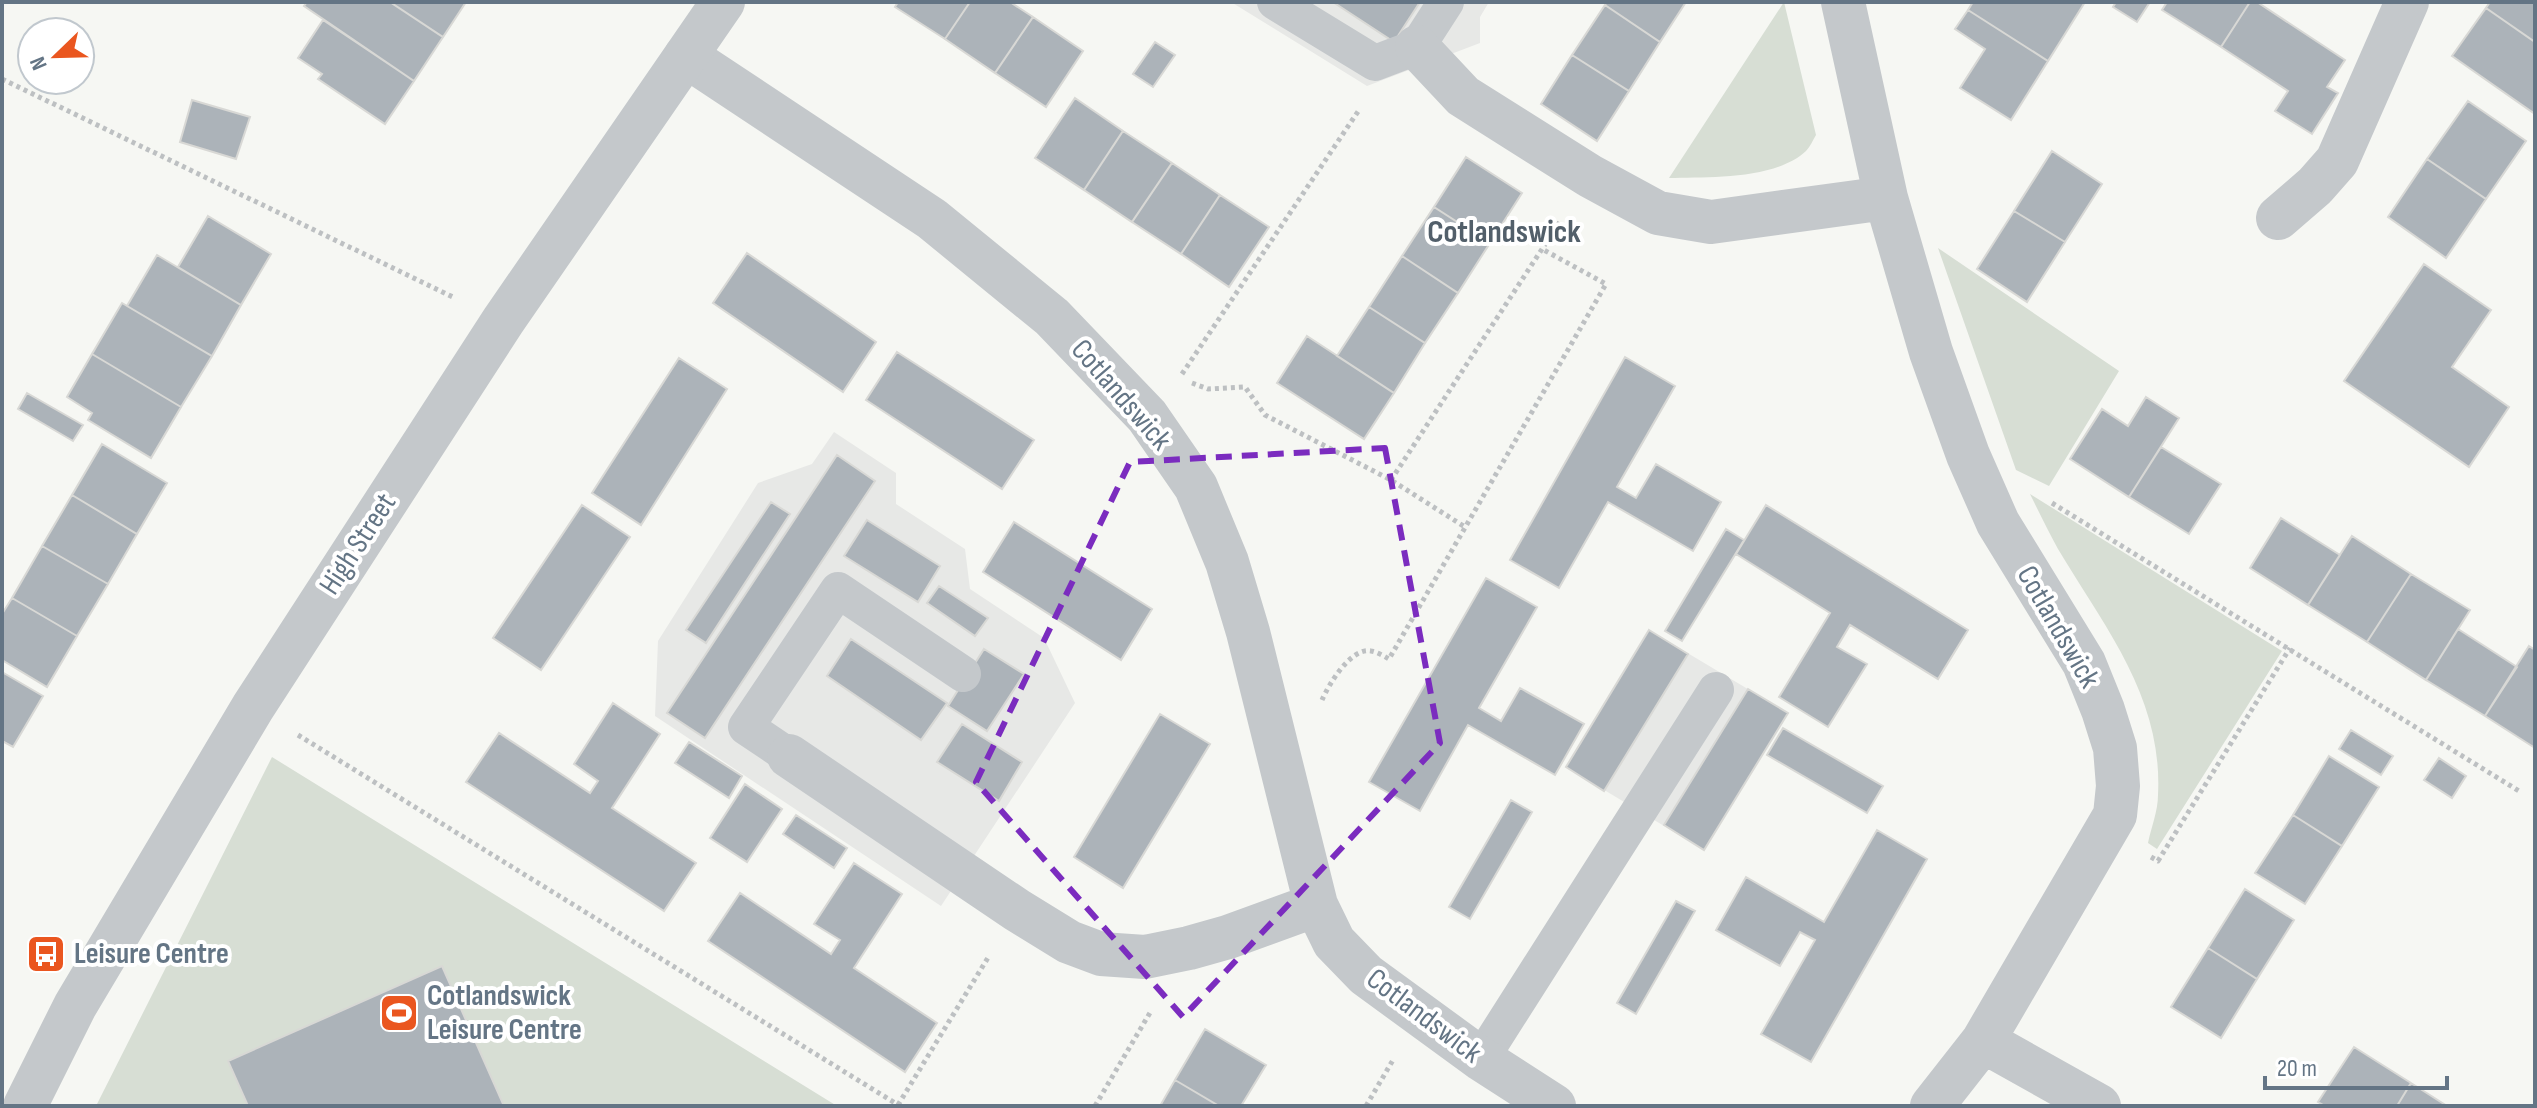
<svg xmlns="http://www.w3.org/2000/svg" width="2537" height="1108" viewBox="0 0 2537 1108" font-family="'Sofia Sans Condensed',sans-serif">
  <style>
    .built { fill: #e7e8e6 }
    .green { fill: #d7ded4 }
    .building { fill: #acb3b9; stroke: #d8d8d5; stroke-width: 2 }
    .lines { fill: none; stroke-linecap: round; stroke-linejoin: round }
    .path { stroke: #bdc0c2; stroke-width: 5; stroke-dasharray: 4 4; stroke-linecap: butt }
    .service { stroke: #c4c8cb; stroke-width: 36 }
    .minor { stroke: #c4c8cb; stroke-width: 44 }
    .tertiary { stroke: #c4c8cb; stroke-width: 44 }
    .marked { fill: none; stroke: #7b2cbf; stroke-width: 6; stroke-dasharray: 16 10; stroke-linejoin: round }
    .labels { text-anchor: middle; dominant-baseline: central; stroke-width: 8; stroke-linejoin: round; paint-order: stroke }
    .street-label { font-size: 30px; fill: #647585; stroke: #fff }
    .poi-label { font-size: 30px; font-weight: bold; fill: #647585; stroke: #fff; text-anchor: start }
    .neighbourhood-label { font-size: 32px; font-weight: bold; fill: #525f6a; stroke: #fff }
  </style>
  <rect width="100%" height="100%" fill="#f6f7f3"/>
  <path class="built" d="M 1231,2 L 1489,2 L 1480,17 L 1480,43 L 1367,86 Z
    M 834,432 L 896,473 L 896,504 L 965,549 L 970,589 L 1044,638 L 1075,703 L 941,906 L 655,716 L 658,641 L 758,483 L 812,464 Z
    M 1649,630 L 1788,713 L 1704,850 L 1566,767 Z"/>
  <path class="green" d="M 1784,2 L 1816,135 C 1813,140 1810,147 1806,151 C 1775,180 1708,177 1669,178 Z
    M 1938,248 L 2119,371 L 2049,486 L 2016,470 Z
    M 2030,494 L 2282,651 L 2157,849 L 2148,843 C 2151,828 2158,811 2158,795 C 2163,697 2105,628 2058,549 C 2048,531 2039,512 2030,494 Z
    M 272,757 L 837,1106 L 96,1106 Z"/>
  <path class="building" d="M 307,2 L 390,2 L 443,37 L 414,81 L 304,6 Z
    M 390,2 L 466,2 L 443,37 Z
    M 898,2 L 970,2 L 945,39 L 895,7 Z
    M 970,2 L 1010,2 L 1033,17 L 995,73 L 945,39 Z
    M 1333,2 L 1420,2 L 1394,42 Z
    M 1607,2 L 1686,2 L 1660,42 L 1605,5 Z
    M 1973,2 L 2085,2 L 2048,61 L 1968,10 Z
    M 2116,2 L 2150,2 L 2137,22 L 2113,7 Z
    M 2167,2 L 2250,2 L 2221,47 L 2162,10 Z
    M 2250,2 L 2257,2 L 2345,60 L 2327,87 L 2338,93 L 2312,134 L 2275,111 L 2288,91 L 2221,47 Z
    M 2490,2 L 2535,2 L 2535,42 L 2486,8 Z
    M 1605,5 L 1660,42 L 1629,91 L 1572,55 Z
    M 2486,8 L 2535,42 L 2535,114 L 2452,56 Z
    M 1968,10 L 2048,61 L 2011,120 L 1960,88 L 1985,49 L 1955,29 Z
    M 1033,17 L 1083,51 L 1046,107 L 995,73 Z
    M 323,20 L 414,81 L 385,124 L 318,79 L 322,74 L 298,58 Z
    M 1155,42 L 1175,55 L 1153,87 L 1133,74 Z
    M 1572,55 L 1629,91 L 1597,141 L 1541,104 Z
    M 1075,98 L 1123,131 L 1084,190 L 1035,158 Z
    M 192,100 L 250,117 L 236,159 L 180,142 Z
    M 2468,101 L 2526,141 L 2486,199 L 2427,159 Z
    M 1123,131 L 1172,163 L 1132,222 L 1084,190 Z
    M 2052,151 L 2102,184 L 2065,242 L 2014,211 Z
    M 1466,157 L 1522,193 L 1490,243 L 1434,207 Z
    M 2427,159 L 2486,199 L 2446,258 L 2388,217 Z
    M 1172,163 L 1220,195 L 1181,254 L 1132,222 Z
    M 1220,195 L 1269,227 L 1229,287 L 1181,254 Z
    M 1434,207 L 1490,243 L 1458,293 L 1402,256 Z
    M 2014,211 L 2065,242 L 2027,302 L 1977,269 Z
    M 208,216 L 271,254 L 241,305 L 178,267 Z
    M 747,253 L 876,342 L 843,392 L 713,303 Z
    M 157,255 L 241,305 L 212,356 L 127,306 Z
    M 1402,256 L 1458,293 L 1425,343 L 1369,307 Z
    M 2424,264 L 2491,310 L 2452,367 L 2509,407 L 2469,467 L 2344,381 Z
    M 122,303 L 212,356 L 181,407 L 92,354 Z
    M 1369,307 L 1425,343 L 1394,393 L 1337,356 Z
    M 1307,336 L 1394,393 L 1364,439 L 1277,383 Z
    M 897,352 L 1034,440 L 1002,489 L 866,400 Z
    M 92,354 L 181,407 L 151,458 L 88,420 L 92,413 L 67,397 Z
    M 1625,357 L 1675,386 L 1617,487 L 1636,498 L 1656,464 L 1721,502 L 1693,551 L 1608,502 L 1559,588 L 1510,560 Z
    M 679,358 L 727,389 L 641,525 L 592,493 Z
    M 27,393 L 83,425 L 73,441 L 18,409 Z
    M 2146,397 L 2179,418 L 2129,497 L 2070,459 L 2102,409 L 2128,426 Z
    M 102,444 L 167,483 L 137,534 L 72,495 Z
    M 2161,447 L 2221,484 L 2189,534 L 2129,497 Z
    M 837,455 L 875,481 L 705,738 L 667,713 Z
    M 72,495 L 137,534 L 108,584 L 42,546 Z
    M 771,502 L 790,514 L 706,643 L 686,630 Z
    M 582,505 L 630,537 L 541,670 L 493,638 Z
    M 1766,505 L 1968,630 L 1938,679 L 1850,625 L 1837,647 L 1867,664 L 1828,727 L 1779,697 L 1830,613 L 1736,554 Z
    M 2281,518 L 2340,555 L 2308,605 L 2250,568 Z
    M 867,520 L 940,566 L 918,602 L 844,556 Z
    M 1014,522 L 1152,609 L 1121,660 L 983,572 Z
    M 1726,529 L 1744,540 L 1682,641 L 1665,631 Z
    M 2352,536 L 2411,574 L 2367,642 L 2308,605 Z
    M 42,546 L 108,584 L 77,636 L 12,598 Z
    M 2411,574 L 2470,610 L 2426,680 L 2367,642 Z
    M 1486,578 L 1537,607 L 1479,708 L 1501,721 L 1520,688 L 1584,724 L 1555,775 L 1468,725 L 1420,811 L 1369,782 Z
    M 939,586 L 988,618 L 975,636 L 927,603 Z
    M 12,598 L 77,636 L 47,687 L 2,660 L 2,614 Z
    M 2458,629 L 2517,667 L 2485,716 L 2426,680 Z
    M 1649,630 L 1688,654 L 1604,791 L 1566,767 Z
    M 851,639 L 947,703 L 921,740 L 827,676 Z
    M 2529,646 L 2535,650 L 2535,748 L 2485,716 Z
    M 984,649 L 1024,674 L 987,731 L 948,706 Z
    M 2,672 L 43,696 L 13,747 L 2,741 Z
    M 1748,689 L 1788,713 L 1704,850 L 1664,825 Z
    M 613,703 L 660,734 L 612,808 L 696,863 L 664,911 L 466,782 L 499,733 L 590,793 L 598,781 L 574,764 Z
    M 1160,714 L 1210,744 L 1123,888 L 1074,857 Z
    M 962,724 L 1022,762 L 999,801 L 937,762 Z
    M 1783,728 L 1883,786 L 1867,813 L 1767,755 Z
    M 2351,730 L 2393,756 L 2381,775 L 2339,749 Z
    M 689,742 L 742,776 L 729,798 L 675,763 Z
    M 2329,756 L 2379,787 L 2342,846 L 2293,815 Z
    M 2439,758 L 2466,776 L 2452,798 L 2424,780 Z
    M 745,784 L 782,809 L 747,862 L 710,838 Z
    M 1511,800 L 1532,812 L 1470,919 L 1449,907 Z
    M 796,815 L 847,848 L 834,868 L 783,834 Z
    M 2293,815 L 2342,846 L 2305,904 L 2255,873 Z
    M 1877,830 L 1927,859 L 1811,1062 L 1761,1034 L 1815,940 L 1800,932 L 1780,966 L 1716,930 L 1746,877 L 1824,922 Z
    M 854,863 L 902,894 L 854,968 L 937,1023 L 905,1072 L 708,941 L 740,893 L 831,954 L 840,940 L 814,924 Z
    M 2245,889 L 2294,920 L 2257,979 L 2208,948 Z
    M 1676,901 L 1695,911 L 1636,1014 L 1617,1003 Z
    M 2208,948 L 2257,979 L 2221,1038 L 2171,1007 Z
    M 442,966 L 504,1106 L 248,1106 L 228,1061 Z
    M 1205,1029 L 1266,1065 L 1241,1106 L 1219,1106 L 1175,1080 Z
    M 2354,1047 L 2411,1083 L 2397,1106 L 2325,1106 L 2318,1102 Z
    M 1175,1080 L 1219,1106 L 1160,1106 Z
    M 2411,1083 L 2447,1106 L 2397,1106 Z"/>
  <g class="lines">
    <path class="path" d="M 2,79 L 455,298
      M 1182,374 L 1359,110
      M 1192,383 L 1208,389 L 1245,387 L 1265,415 L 1391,480 L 1465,527
      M 1391,480 L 1561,220
      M 2052,503 L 2519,791
      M 1322,700 C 1329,684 1351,647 1371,651 C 1377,652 1384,656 1389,659 L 1606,284 L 1542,249
      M 298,735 L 900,1106
      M 2151,857 L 2158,861 L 2290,648
      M 898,1105 L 989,956
      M 1095,1106 L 1151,1011
      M 1366,1106 L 1393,1060"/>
    <path class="service" d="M 1275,2 L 1375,63 L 1417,47 L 1446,2
      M 789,756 L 746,727 L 838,590 L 963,674
      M 1481,1059 L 1716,690"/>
    <path class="minor" d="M 1843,2 L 1886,198 L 1931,352 L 1968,455 L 1998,523 L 2084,663 L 2103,710 L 2115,748 L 2118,786 L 2115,815 L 1983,1041 L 1932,1106
      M 1417,47 L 1463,96 L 1590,176 L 1658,213 L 1711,222 L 1886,198
      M 686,56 L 932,219 L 1052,317 L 1147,416 L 1196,487 L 1227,562 L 1248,632 L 1316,905 L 1334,942 L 1366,975 L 1481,1059 L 1554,1106
      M 2278,218 L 2315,186 L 2337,161 L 2407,2
      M 789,756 L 1017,910 L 1069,942 L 1101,954 L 1145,957 L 1189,948 L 1228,937 L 1316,905
      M 1983,1041 L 2099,1106"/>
    <path class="tertiary" d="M 25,1106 L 75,1006 L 253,707 L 503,321 L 723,2"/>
  </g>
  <path class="marked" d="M 1385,448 L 1440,743 L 1183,1017 L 976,782 L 1130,462 Z"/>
  <defs>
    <symbol id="bus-square" viewBox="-11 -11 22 22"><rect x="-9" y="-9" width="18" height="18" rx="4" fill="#ea561f" stroke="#fff"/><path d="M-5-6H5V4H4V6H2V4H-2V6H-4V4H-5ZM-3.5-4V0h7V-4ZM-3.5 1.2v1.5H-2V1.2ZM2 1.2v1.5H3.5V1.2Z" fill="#fff"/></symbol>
    <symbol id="stadium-square" viewBox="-11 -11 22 22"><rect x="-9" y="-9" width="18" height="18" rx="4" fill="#ea561f" stroke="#fff"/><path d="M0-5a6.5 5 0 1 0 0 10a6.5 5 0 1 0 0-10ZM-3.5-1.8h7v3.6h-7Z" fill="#fff"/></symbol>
  </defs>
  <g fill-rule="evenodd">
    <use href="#bus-square" x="24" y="932" width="44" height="44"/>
    <use href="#stadium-square" x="377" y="991" width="44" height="44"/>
  </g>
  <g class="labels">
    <g class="street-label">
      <text transform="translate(1121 395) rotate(49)">Cotlandswick</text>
      <text transform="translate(358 544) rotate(-57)">High Street</text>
      <text transform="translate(2058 627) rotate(60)">Cotlandswick</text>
      <text transform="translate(1424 1016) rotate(37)">Cotlandswick</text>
    </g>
    <g class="poi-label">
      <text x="74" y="954">Leisure Centre</text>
      <text x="427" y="996">Cotlandswick<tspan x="427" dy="34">Leisure Centre</tspan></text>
    </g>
    <g class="neighbourhood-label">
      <text x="1504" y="232">Cotlandswick</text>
    </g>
  </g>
  <rect width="2537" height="1108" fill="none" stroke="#647585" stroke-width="8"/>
  <g transform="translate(56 56) rotate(247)"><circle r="38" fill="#ffffff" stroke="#c1c8ce" stroke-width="2"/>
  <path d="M0-6L14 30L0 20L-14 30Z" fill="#ea561f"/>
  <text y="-12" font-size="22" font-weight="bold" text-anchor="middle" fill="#647585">N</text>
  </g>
  <path d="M2265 1076v12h182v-12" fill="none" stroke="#647585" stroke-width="4"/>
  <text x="2277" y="1076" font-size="24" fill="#647585" stroke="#ffffff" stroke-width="6" paint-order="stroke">20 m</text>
</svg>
